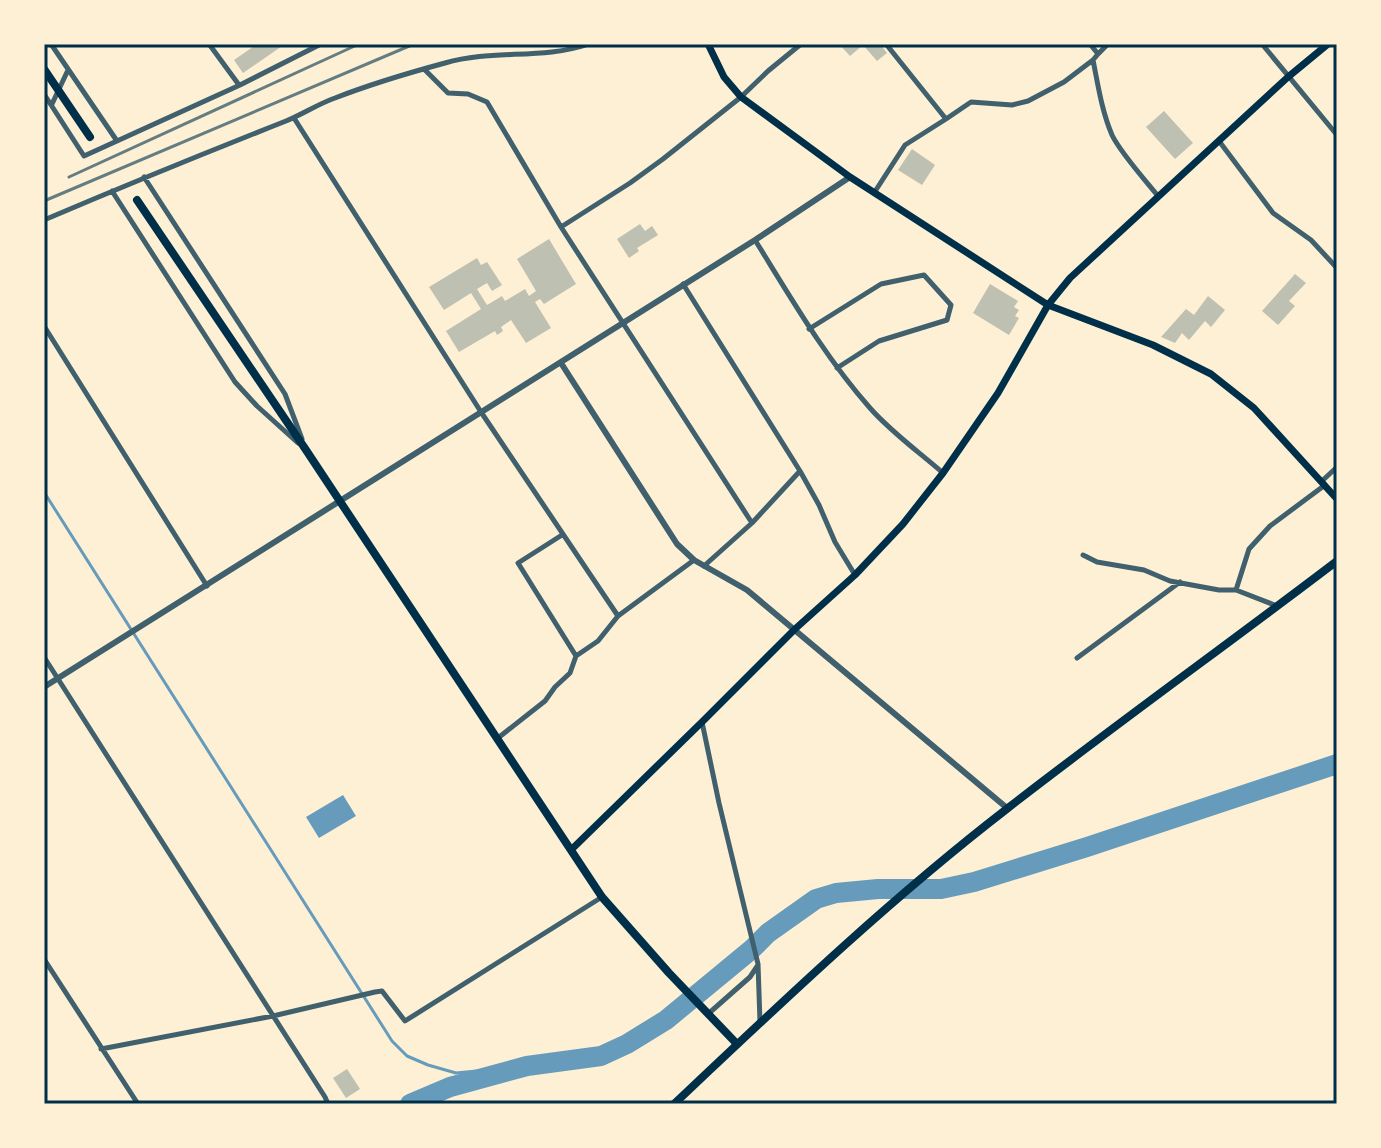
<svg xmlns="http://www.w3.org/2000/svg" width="1381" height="1148" viewBox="0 0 1381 1148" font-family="Arial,sans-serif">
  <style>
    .water { fill: #669bbc }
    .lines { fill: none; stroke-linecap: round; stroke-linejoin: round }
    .stream { stroke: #669bbc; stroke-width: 3 }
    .river { stroke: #669bbc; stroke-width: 20 }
    .building { fill: #bec0b2 }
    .minor { stroke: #3f606c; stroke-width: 5 }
    .tertiary { stroke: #3f606c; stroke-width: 6 }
    .secondary { stroke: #003049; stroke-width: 7 }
    .primary { stroke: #003049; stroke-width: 8 }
    .trunk { stroke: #003049; stroke-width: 8 }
    .rail { stroke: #657d81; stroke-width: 3 }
    .neatline { fill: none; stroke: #003049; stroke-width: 3 }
  </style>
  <rect width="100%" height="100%" fill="#fdf0d5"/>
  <path class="water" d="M 343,795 L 356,816 L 319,838 L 306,817 Z"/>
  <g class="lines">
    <path class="stream" d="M 44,492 L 392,1041 L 407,1056 L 428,1065 L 456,1073 L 527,1066"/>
    <path class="river" d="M 410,1104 L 450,1087 L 527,1066 L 601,1056 L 627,1044 L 666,1020 L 752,949 L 768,933 L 816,899 L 836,893 L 878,889 L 941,889 L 974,882 L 1087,847 L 1337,764"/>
  </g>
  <path class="building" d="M 257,44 L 285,44 L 243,73 L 234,60 Z
    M 839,44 L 880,44 L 887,53 L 877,61 L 863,45 L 850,56 Z
    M 1164,111 L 1193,143 L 1175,159 L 1146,127 Z
    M 912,149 L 935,165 L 922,185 L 898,170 Z
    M 640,224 L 645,231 L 652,226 L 658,235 L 637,248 L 639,251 L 629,258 L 617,239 Z
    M 549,239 L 576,284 L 544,304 L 540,299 L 535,302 L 551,328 L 526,343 L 511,320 L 501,327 L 503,331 L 497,335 L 495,331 L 459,352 L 446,331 L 481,309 L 471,293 L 444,310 L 429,287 L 477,258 L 481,265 L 487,262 L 502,285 L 492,291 L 487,283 L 477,289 L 487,305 L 502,296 L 505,301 L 525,289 L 529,296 L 536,291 L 517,259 Z
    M 1295,274 L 1306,283 L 1289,301 L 1295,306 L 1278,325 L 1262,311 Z
    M 990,284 L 1018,301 L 1014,307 L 1019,310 L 1015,316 L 1019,318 L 1009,335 L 973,313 Z
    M 1208,296 L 1225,310 L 1211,327 L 1205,321 L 1189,340 L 1182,333 L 1175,343 L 1161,337 L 1186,309 L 1194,315 Z
    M 347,1069 L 360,1089 L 346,1098 L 333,1078 Z"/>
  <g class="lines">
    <path class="minor" d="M 51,44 L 117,141
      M 209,44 L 239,85
      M 886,44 L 946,119 L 971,102 L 1012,105 L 1028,101 L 1064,82 L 1093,60
      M 1090,44 L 1098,54 L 1093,60 C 1098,85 1102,112 1112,135 C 1120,152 1145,180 1158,196
      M 1262,44 L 1337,135
      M 1098,54 L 1108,44
      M 424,69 L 448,93 L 468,94 L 487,102 L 561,227 L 752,523
      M 44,94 L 84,156 L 240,85 L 321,44
      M 52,104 L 68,70
      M 294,118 L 481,412 L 618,616
      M 1219,141 L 1273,213 L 1311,240 L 1337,268
      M 144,177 L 285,394 L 302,439
      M 112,191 L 235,382 L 257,406 L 298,443
      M 874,193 L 905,145 L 946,119
      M 44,220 C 124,186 205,153 286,121 C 303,114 318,104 335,98 C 371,84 408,73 445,63 C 492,49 542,60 589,44
      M 561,227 L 630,183 L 663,159 L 741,97 L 768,71 L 801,44
      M 755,240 C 791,298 825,357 870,408 C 891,432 919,452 943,473
      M 683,284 L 800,471 L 819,505 L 835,542 L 855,575
      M 44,326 L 207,586
      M 809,329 L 881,284 L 924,275 L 951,305 L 947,320 L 879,341 L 837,368
      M 1322,481 L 1337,467
      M 562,535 L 518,563 L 576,656
      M 1083,555 L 1097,562 L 1144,570 L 1170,581 L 1219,590 L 1236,590 L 1277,606
      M 704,566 L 752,523 L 800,471
      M 1236,590 L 1249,549 L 1270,526 L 1325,485
      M 44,657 L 325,1097 L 328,1104
      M 1077,658 L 1180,582
      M 702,722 L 719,803 L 758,964 L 760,1022
      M 498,738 L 545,701 L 555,687 L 570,673 L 576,656 L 598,641 L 618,616 L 694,560
      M 44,959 L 138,1104
      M 708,1014 L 750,977 L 758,965
      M 101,1049 L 273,1016 L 375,992 L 382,991 L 405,1021 L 602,897"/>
    <path class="tertiary" d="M 561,363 L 677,544 L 694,560 L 747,590 L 1007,808
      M 44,687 L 755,240 L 850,177"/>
    <path class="secondary" d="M 708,44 L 724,77 L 741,97 L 850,177 L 1048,305 L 1153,345 L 1211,374 L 1254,408 L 1337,499
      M 572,849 L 702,722 L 795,629 L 855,575 L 903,524 L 943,473 L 998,393 L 1048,305 L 1070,278 L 1288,77 L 1328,44"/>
    <path class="primary" d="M 44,69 L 90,137
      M 137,200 L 306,450 L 602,897 L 669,973 L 737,1044"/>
    <path class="trunk" d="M 674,1104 C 782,1002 890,899 1008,808 C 1116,724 1228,644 1337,561"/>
    <path class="rail" d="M 69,177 L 359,44
      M 44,201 L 414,44"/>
  </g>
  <rect width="1381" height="1148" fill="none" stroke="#fdf0d5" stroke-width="92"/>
  <rect x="46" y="46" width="1289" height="1056" class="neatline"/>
</svg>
